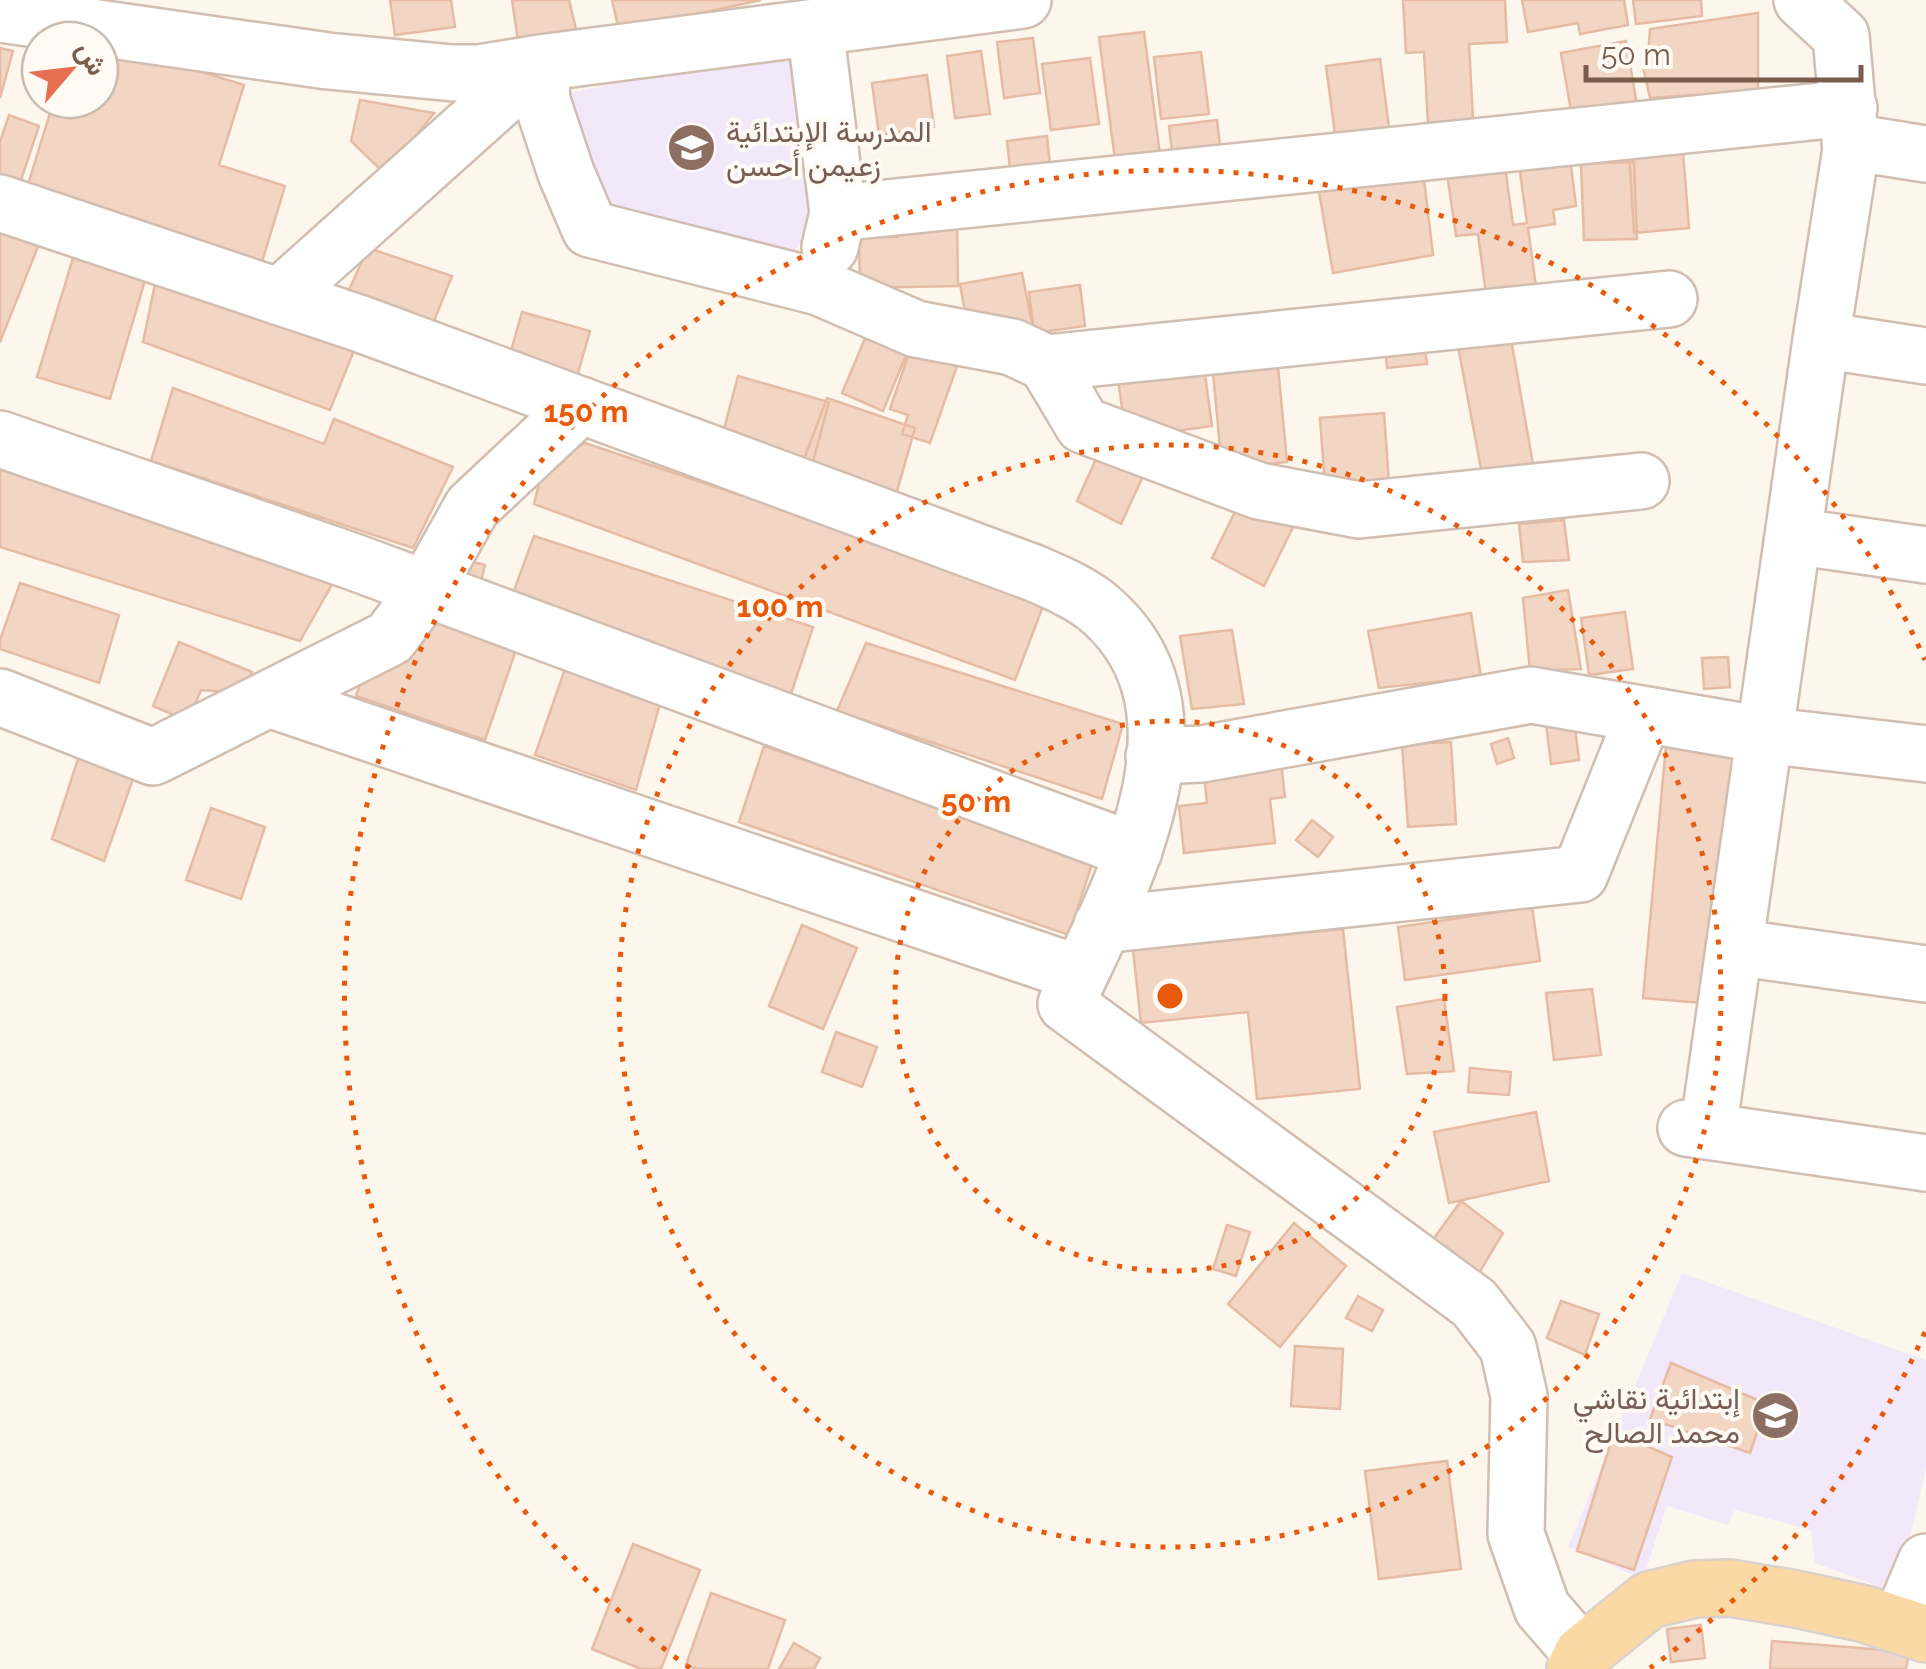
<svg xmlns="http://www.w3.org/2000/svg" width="1926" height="1669" viewBox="0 0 1926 1669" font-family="Raleway,Vazirmatn,sans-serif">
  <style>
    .education { fill: #f3e8fa }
    .building { fill: #f3d5c3; stroke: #e6bba3; stroke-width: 2.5 }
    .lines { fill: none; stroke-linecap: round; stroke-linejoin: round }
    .minor-casing { stroke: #d1beb0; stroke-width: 60 }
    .major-casing { stroke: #dad1cd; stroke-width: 60 }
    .minor { stroke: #fff; stroke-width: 55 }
    .major { stroke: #fbd9a5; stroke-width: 55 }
    .ring { fill: none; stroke: #e8590c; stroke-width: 5; stroke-dasharray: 5 10 }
    .labels { text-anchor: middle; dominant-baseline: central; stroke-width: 8; stroke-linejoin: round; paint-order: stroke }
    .education-label { font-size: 30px; fill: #785e54; stroke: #fffaf3; text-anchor: start }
    .centre { fill: #e8590c; stroke: #fffaf3; stroke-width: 5 }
    .ring-label { font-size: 30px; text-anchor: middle; font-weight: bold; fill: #e8590c; stroke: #fffaf3; stroke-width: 8; stroke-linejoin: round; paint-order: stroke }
  </style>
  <rect width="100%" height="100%" fill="#fdf6ec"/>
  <path class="education" d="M 791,45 L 811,231 L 785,261 L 596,202 L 565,94 Z
    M 1682,1273 L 1926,1360 L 1926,1469 L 1897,1593 L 1815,1563 L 1811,1530 L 1735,1510 L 1728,1525 L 1667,1506 L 1643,1579 L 1568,1547 Z"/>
  <path class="building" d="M 390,0 L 451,0 L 455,27 L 395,35 Z
    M 512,0 L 569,0 L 578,38 L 519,48 Z
    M 612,0 L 761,0 L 619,31 Z
    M 1403,0 L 1505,0 L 1507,42 L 1469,44 L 1473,120 L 1428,123 L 1424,52 L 1406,53 Z
    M 1522,0 L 1624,0 L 1628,25 L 1580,34 L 1578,23 L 1528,32 Z
    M 1633,0 L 1701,0 L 1702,16 L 1636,24 Z
    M 1758,13 L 1758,102 L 1703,101 L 1691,95 L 1650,98 L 1643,67 L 1648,57 L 1650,29 Z
    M 1144,32 L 1162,170 L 1117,175 L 1099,37 Z
    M 1033,38 L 1040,93 L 1004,98 L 997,42 Z
    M 100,40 L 244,85 L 219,165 L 285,186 L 262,262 L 27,188 L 54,100 L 100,100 Z
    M 1626,41 L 1637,105 L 1572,117 L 1561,53 Z
    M 0,48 L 13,51 L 0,98 Z
    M 981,51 L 990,114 L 955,118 L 947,56 Z
    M 1201,52 L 1209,114 L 1161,119 L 1154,57 Z
    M 1090,58 L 1099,124 L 1051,130 L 1042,64 Z
    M 1380,59 L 1389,127 L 1335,134 L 1326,66 Z
    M 927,75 L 934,127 L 879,135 L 872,83 Z
    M 360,100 L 434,113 L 385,174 L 351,141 Z
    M 9,115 L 39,126 L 16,195 L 0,189 L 0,142 Z
    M 1217,120 L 1222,162 L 1174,168 L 1169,126 Z
    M 1047,136 L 1052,184 L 1012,188 L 1007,141 Z
    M 1569,150 L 1576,206 L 1553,210 L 1555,224 L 1528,228 L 1537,294 L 1487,301 L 1478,234 L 1456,236 L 1446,166 L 1504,159 L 1513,225 L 1527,223 L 1518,157 Z
    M 1629,151 L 1683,152 L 1689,228 L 1634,233 Z
    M 1634,162 L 1637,239 L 1584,240 L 1581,164 Z
    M 1424,179 L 1433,255 L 1333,273 L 1319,192 Z
    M 0,219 L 43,234 L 0,342 Z
    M 957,219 L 958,286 L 860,288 L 859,237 L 897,237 L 896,220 Z
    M 76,248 L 148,270 L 110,399 L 37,377 Z
    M 368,248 L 452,276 L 434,321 L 349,290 Z
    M 158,270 L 359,338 L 330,410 L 143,342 Z
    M 1022,273 L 1032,323 L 969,335 L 960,284 Z
    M 1080,285 L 1085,326 L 1034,333 L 1029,292 Z
    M 522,312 L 590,331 L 576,380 L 508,361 Z
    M 866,336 L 907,353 L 883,411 L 842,393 Z
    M 1511,339 L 1534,470 L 1482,474 L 1458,346 Z
    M 1424,341 L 1427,364 L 1387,368 L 1385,345 Z
    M 910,350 L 957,366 L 930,443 L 902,434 L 908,415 L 890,409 Z
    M 1277,356 L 1287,462 L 1222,469 L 1212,362 Z
    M 1204,367 L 1212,426 L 1126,438 L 1118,379 Z
    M 738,376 L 829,402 L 810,473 L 719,448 Z
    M 173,388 L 324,444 L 334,419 L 453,467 L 413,548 L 151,461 Z
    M 827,398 L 915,428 L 895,498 L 803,462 Z
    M 1384,413 L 1389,483 L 1325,487 L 1320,418 Z
    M 1106,437 L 1152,457 L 1121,524 L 1077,501 Z
    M 585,443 L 1046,598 L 1015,680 L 534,504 L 543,467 Z
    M 0,466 L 338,574 L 300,641 L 0,547 Z
    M 1246,490 L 1300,513 L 1264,586 L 1212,558 Z
    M 1564,520 L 1569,560 L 1523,562 L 1519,524 Z
    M 534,536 L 813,627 L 790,697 L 512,596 Z
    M 461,559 L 485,565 L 478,594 L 454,589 Z
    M 20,583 L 119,615 L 99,683 L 0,649 L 0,640 Z
    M 1568,590 L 1581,669 L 1530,671 L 1523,598 Z
    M 1625,612 L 1633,669 L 1589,675 L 1581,618 Z
    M 1471,613 L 1481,677 L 1379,688 L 1368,631 Z
    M 411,614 L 516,650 L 485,740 L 356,696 L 368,661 Z
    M 1232,630 L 1244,704 L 1192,709 L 1180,636 Z
    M 179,642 L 252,672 L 243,693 L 201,690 L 188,721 L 153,706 Z
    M 866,643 L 1123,724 L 1102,799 L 837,711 Z
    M 1728,657 L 1730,687 L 1704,689 L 1702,658 Z
    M 566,666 L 662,696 L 636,790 L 535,755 Z
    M 1572,704 L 1579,760 L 1551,764 L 1544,708 Z
    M 1667,734 L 1748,745 L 1714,1004 L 1643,998 Z
    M 1508,738 L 1514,758 L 1497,764 L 1491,744 Z
    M 1451,742 L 1456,824 L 1408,827 L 1402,744 Z
    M 1279,745 L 1285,797 L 1270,799 L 1275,843 L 1184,853 L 1179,806 L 1207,803 L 1202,754 Z
    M 764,746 L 1093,861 L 1069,935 L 739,822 Z
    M 79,756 L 134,776 L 104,861 L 52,839 Z
    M 211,808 L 265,827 L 241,899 L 186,880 Z
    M 1312,820 L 1333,837 L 1318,857 L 1296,840 Z
    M 1532,907 L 1540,961 L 1405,980 L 1398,927 Z
    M 802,925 L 857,948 L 823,1029 L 769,1006 Z
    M 1343,929 L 1360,1089 L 1257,1099 L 1248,1012 L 1141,1023 L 1133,950 Z
    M 1592,989 L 1601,1055 L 1554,1060 L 1546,993 Z
    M 1444,999 L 1454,1071 L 1407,1074 L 1397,1007 Z
    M 836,1032 L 877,1047 L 862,1087 L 822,1072 Z
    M 1470,1068 L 1511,1072 L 1509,1095 L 1468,1092 Z
    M 1536,1112 L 1549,1181 L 1449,1203 L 1434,1132 Z
    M 1461,1201 L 1503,1233 L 1476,1278 L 1429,1245 Z
    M 1294,1223 L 1346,1266 L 1280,1347 L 1228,1304 Z
    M 1227,1225 L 1250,1232 L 1236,1276 L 1213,1269 Z
    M 1358,1296 L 1383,1310 L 1372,1331 L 1346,1318 Z
    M 1561,1301 L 1599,1314 L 1585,1355 L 1547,1338 Z
    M 1295,1346 L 1343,1349 L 1340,1409 L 1291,1406 Z
    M 1671,1363 L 1767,1404 L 1750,1453 L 1650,1419 Z
    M 1614,1432 L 1672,1457 L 1634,1570 L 1577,1551 Z
    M 1447,1461 L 1461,1569 L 1379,1579 L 1365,1471 Z
    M 633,1544 L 700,1570 L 661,1669 L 641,1669 L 592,1649 Z
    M 711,1593 L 785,1620 L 768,1669 L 698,1669 L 686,1665 Z
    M 1701,1625 L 1705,1658 L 1671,1662 L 1667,1629 Z
    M 1772,1641 L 1909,1652 L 1906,1669 L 1770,1669 Z
    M 794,1643 L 820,1658 L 814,1669 L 779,1669 Z"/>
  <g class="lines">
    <defs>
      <path id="minor" d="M 0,14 L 328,61 L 453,73 L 479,73 L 540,63 L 1023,0
        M 815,27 L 838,213 L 830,247
        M 540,63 L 542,101 L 566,173 L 590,229 L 819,287 L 916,329 L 1012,347 L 1046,363 L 1083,425 L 1259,491 L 1359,510 L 1641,481
        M 1850,142 L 1926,154
        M 0,203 L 361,324 L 1034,573 C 1055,582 1076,591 1095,605 C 1223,708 1119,889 1066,1004 L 1474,1303 L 1508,1347 L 1519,1396 L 1516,1534 L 1542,1608 L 1582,1654
        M 838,213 L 1849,108
        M 279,297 L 540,63
        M 1821,340 L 1926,356
        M 1046,363 L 1669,299
        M 0,439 L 354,562 L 1134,851
        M 1793,536 L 1926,555
        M 0,697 L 153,757 L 390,638 L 426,589 L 472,507 L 581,405
        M 269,699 L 1080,974
        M 1154,756 L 1202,754 L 1531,695 L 1764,735 L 1926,754
        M 1102,925 L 1580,874 L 1644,715
        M 1734,947 L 1926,974
        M 1686,1128 L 1926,1163
        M 1708,1131 L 1821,340 L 1851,149 L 1841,36 L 1802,0
        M 1900,1624 L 1926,1562"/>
      <path id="major" d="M 1575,1669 L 1582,1654 L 1649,1600 L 1695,1589 L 1730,1588 L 1796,1599 L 1865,1614 L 1926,1634"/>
    </defs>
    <use href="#minor" class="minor-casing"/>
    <use href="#major" class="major-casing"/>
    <use href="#minor" class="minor"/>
    <use href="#major" class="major"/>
  </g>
  <g class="ring">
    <circle cx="1170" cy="996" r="275"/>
    <circle cx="1170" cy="996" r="551"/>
    <path d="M1925 1332A826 826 0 0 1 1650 1668M690 1668A826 826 0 1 1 1925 660"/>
  </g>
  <defs>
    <symbol id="school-disc" viewBox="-11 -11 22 22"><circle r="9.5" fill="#8d6e63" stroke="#fffaf3"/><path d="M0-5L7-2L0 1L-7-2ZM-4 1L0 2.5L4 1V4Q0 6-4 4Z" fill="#fff"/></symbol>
  </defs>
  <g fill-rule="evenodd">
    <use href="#school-disc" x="664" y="120" width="55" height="55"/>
    <use href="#school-disc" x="1748" y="1388" width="55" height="55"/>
  </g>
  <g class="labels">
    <g class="education-label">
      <text x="726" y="131">المدرسة الإبتدائية<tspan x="726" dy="34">زعيمن أحسن</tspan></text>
      <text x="1740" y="1398" text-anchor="end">إبتدائية نقاشي<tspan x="1740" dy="34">محمد الصالح</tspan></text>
    </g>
  </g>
  <circle cx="1170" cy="996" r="15" class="centre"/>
  <g class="ring-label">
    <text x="586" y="422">150 m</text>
    <text x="780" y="617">100 m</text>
    <text x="976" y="812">50 m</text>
  </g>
  <g transform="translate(70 70) rotate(62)"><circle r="48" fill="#fffaf3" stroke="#cabbb1" stroke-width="2.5"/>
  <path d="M0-8L18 38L0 25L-18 38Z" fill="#e76f51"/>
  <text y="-15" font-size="28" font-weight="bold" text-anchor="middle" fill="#7a5c4d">ش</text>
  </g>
  <path d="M1586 65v15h275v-15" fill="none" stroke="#7a5c4d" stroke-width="5"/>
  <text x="1601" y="65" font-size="30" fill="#7a5c4d" stroke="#fffaf3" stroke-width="8" paint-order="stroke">50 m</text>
</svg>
